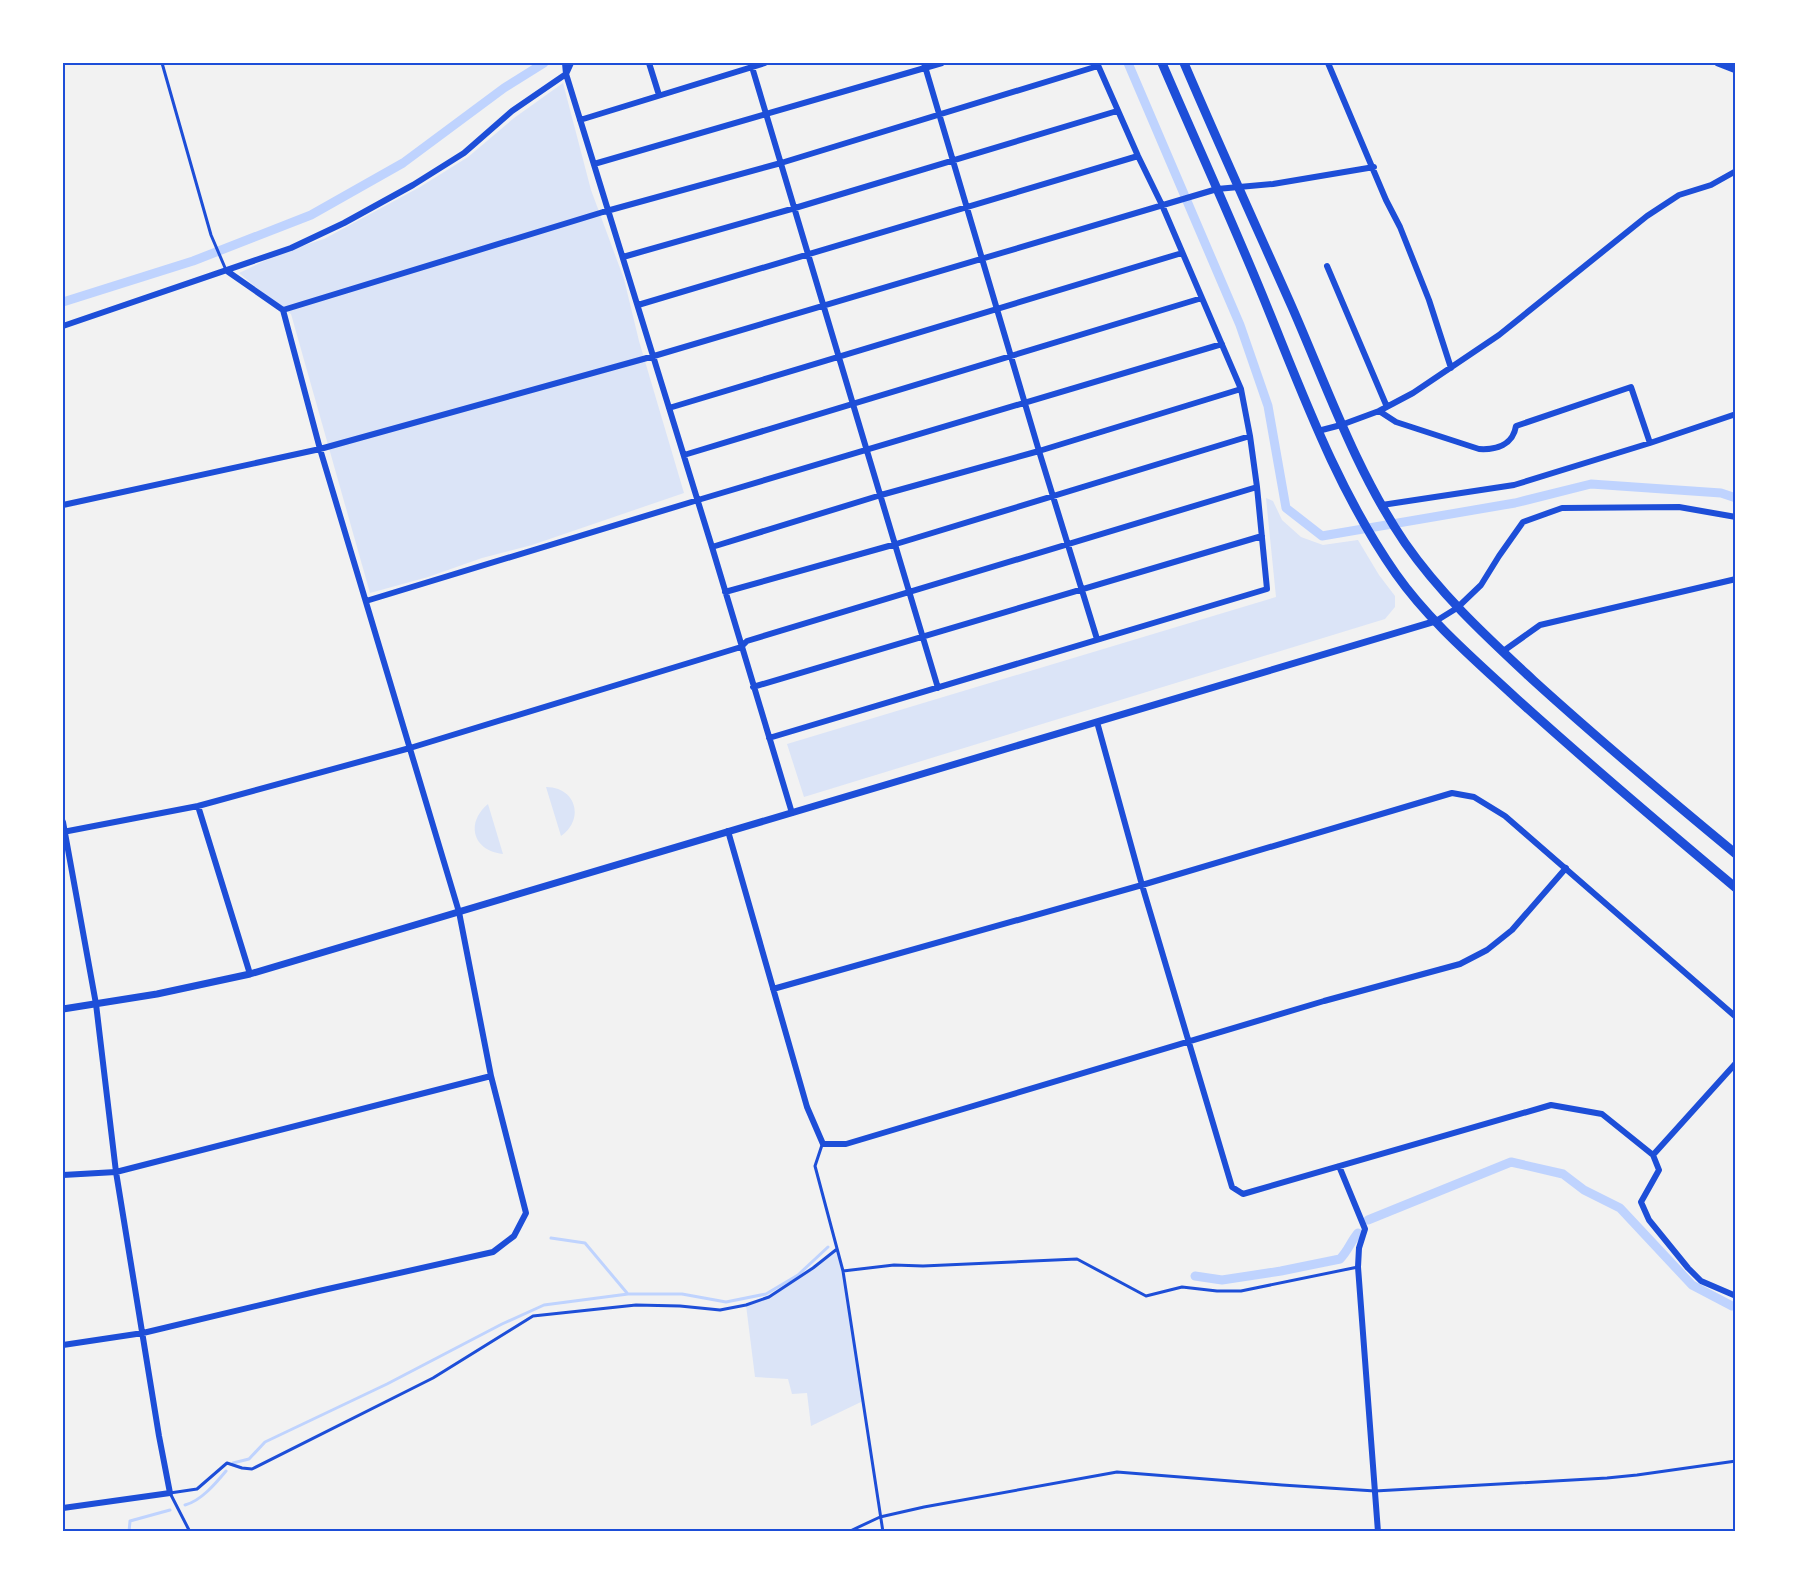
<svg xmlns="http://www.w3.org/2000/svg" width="1799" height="1595" viewBox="0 0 1799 1595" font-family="Figtree,sans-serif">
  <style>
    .green { fill: #dbe4f7 }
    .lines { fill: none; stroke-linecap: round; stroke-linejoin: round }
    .stream { stroke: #bfd3fe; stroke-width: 3 }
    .canal { stroke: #bfd3fe; stroke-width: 9 }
    .service { stroke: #1d4ed8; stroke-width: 3 }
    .minor { stroke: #1d4ed8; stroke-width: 6 }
    .tertiary { stroke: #1d4ed8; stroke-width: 7 }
    .primary { stroke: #1d4ed8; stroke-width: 9 }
    .neatline { fill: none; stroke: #1d4ed8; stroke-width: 2 }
  </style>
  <rect width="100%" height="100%" fill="#f2f2f2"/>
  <path class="green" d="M 563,83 L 591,190 L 624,279 L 639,341 L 684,493 L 532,545 L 482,558 L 428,577 L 370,593 L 291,314 L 283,310 L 239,273 L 283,252 L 324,239 L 420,187 L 468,157 L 514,118 Z
    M 1266,498 L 1273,501 L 1282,520 L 1301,537 L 1323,545 L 1358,540 L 1379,575 L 1395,596 L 1395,607 L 1385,619 L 804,797 L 787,744 L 1276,597 Z
    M 546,787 C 576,787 585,819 561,836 Z
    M 488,804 L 503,854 C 473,851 465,823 488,804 Z
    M 837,1249 L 843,1271 L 863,1401 L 811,1426 L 807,1393 L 792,1394 L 788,1379 L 755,1377 L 746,1305 L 769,1297 Z"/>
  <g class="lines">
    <path class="stream" d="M 551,1238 L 585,1243 L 627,1293
      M 233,1463 L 249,1459 L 265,1442 L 387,1384 L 502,1324 L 544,1305 L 628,1294 L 682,1294 L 726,1302 L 766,1294 L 798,1275 L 828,1247
      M 185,1505 C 201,1501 216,1483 226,1471
      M 129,1532 L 130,1521 L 170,1510"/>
    <path class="canal" d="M 1128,63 L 1240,325 L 1268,406 L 1286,508 L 1322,536 L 1515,503 L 1591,484 L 1721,493 L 1736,498
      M 63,302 L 193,261 L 311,215 L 403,163 L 504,88 L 544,63
      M 1368,1220 L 1511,1162 L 1563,1174 L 1584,1190 L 1620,1208 L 1692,1285 L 1732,1306
      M 1195,1276 L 1222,1280 L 1281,1271 L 1340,1259 C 1348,1251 1351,1241 1358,1233"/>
    <path class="service" d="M 162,63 L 211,235 L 226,270
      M 822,1145 L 815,1166 L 843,1271 L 883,1532
      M 843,1271 L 894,1265 L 923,1266 L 1077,1259 L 1146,1296 L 1182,1287 L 1217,1291 L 1241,1291 L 1358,1267
      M 190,1532 L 170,1493 L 197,1489 L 227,1463 L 242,1468 L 252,1469 L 433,1378 L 533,1316 L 636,1305 L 680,1306 L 720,1310 L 746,1305 L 769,1297 L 813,1268 L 837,1249
      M 848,1532 L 880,1517 L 924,1507 L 1117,1472 L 1282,1485 L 1375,1491 L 1607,1478 L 1637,1475 L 1736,1461"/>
    <path class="minor" d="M 565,63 L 566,74 L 712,547 L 792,813
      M 649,63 L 659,95
      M 924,63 L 1039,451 L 1097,639
      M 1328,63 L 1386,200 L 1400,227 L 1429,300 L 1451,368
      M 752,67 L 938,688
      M 580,120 L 765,63
      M 594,164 L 942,63
      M 623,257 L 795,208 L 1117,111
      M 1327,266 L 1387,407
      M 638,305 L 1138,156
      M 283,310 L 603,212 L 781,163 L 1098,66
      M 63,326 L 291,248 L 344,223 L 413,185 L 464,153 L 512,111 L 566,74 L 571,63
      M 669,408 C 840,356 1012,306 1182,253
      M 1379,411 L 1396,422 L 1479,449 C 1496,450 1513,445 1516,426 L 1631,387 L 1650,443
      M 1318,431 L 1341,425 L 1379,411 L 1413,393 L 1499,335 L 1647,216 L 1679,195 L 1711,185 L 1736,171
      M 684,455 L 1202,298
      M 63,505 L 320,449 L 654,356 L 1217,189 L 1273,184 L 1374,167
      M 1382,505 L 1514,485 L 1650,443 L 1736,414
      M 712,547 L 881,495 L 1039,451 L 1241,389
      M 725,592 L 896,544 L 1250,436
      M 366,601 L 698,500 L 1222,344
      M 1436,621 L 1457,608 L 1481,585 L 1499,556 L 1523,522 L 1562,508 L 1679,507 L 1736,517
      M 1502,652 L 1540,625 L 1736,579
      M 753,687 L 1262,536
      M 1097,722 L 1142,885 L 1232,1187 L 1243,1194 L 1551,1105 L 1602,1114 L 1653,1155 L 1736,1063
      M 769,738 L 1267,589 L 1257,487 L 1250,436 L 1241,389 L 1162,205 L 1138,156 L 1097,63
      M 198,806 L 250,974
      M 63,822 L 96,1004 L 116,1172 L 159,1436 L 170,1493 L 63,1508
      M 728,831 L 807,1107 L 823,1144 L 846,1144 L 1324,1001 L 1460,964 L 1487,950 L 1512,930 L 1566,868
      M 63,832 L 198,806 L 410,748 L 741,647 L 747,641 L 1257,487
      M 773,989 L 1142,885 L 1452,793 L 1474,797 L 1505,816 L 1736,1017
      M 1653,1155 L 1659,1170 L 1641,1202 L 1649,1220 L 1688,1268 L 1701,1281 L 1736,1296
      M 1339,1166 L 1365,1229 L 1359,1248 L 1358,1267 L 1378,1532
      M 63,1175 L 116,1172 L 491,1076
      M 63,1345 L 143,1333 L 319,1291 L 493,1252 L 514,1236 L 526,1213 L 491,1076 L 459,912 L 320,449 L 283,310 L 227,271"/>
    <path class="tertiary" d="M 1718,63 L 1736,70
      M 63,1009 L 157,994 L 250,974 L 1436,621"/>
    <path class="primary" d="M 1162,63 C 1198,147 1236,229 1270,314 C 1306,403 1340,494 1396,574 C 1429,621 1475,660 1517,699 C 1589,764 1662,826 1736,888
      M 1184,63 C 1219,145 1256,226 1292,307 C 1327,387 1356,471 1405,543 C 1441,595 1487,637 1533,680 C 1599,740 1667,797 1736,854"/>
  </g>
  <rect width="1799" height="1595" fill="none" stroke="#ffffff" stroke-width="129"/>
  <rect x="64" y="64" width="1670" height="1466" class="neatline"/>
</svg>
